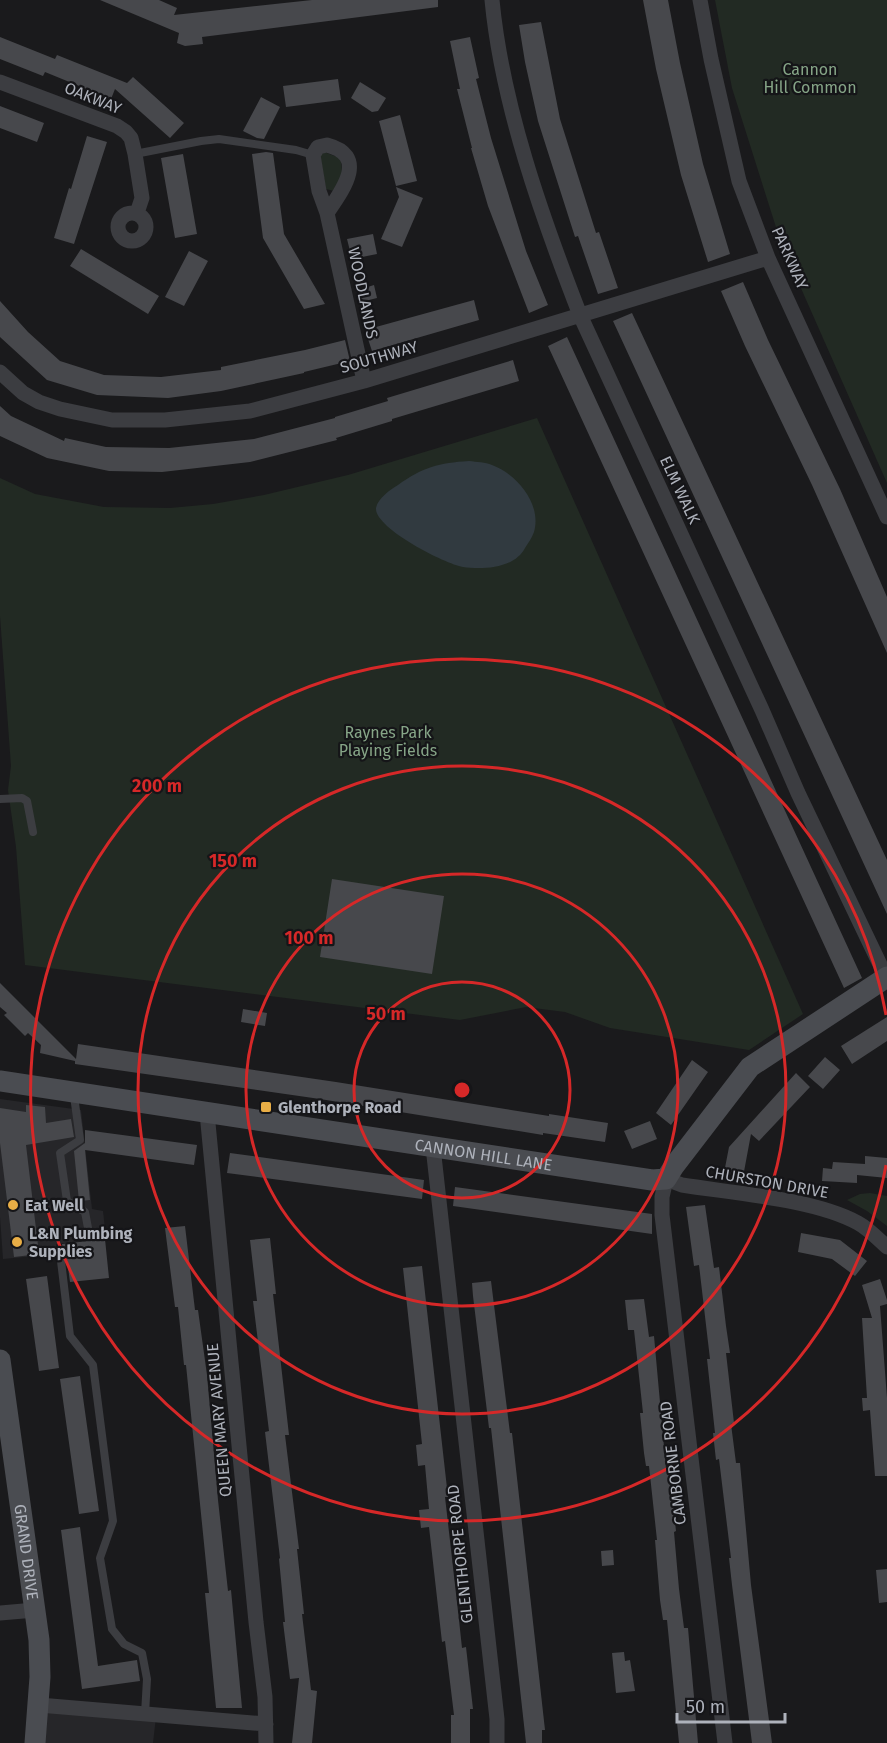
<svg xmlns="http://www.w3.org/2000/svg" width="887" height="1743" viewBox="0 0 887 1743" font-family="'Fira Sans',sans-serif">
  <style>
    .built { fill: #262629 }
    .green { fill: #222a23 }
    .water { fill: #313a40 }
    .building { fill: #47484c }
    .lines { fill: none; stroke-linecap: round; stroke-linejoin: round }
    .lane { stroke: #3c3d41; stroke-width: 8 }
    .street { stroke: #3c3d41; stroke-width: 15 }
    .secondary { stroke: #4a4c51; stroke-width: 21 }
    .ring { fill: none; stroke: #d62828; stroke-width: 3 }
    .poi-dot { fill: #e9ae46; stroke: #151518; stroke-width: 2 }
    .labels { text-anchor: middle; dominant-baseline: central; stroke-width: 4.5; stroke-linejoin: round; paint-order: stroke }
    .park-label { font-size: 16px; fill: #86a587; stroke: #151518 }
    .street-label { font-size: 16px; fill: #aeb2bb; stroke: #151518 }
    .poi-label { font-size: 16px; font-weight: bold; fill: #aeb2bb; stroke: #151518; text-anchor: start }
    .centre { fill: #d62828; stroke: #151518; stroke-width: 3 }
    .ring-label { font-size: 18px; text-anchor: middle; font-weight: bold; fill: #d62828; stroke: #151518; stroke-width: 4.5; stroke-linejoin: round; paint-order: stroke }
  </style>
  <rect width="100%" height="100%" fill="#1a1a1c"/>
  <path class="built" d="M 0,1099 L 81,1110 L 92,1209 L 103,1211 L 106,1238 L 56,1244 L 56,1254 L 3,1259 L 0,1217 Z
    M 48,1706 L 156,1717 L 153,1743 L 44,1743 Z"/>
  <path class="green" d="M 715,0 L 887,0 L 887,483 L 781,243 L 732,88 Z
    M 324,152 L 340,158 C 344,173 341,179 334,191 L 326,189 L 320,155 Z
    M 537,418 L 803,1014 L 749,1050 L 610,1028 L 565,1012 L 526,1007 L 460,1020 L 25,965 L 16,847 L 8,790 L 11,766 L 0,616 L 0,478 L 35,494 L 104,507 L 170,508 L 213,504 L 264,495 L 348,475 Z
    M 870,1193 L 887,1196 L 887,1226 L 867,1211 L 847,1200 L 860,1194 Z"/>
  <path class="water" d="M 469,461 C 477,462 485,462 492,465 C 517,474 542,504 534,532 C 532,538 528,543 525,548 C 515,568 483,570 463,567 C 445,564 374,528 376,508 C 378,498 390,490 398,485 C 423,467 439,463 469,461 Z"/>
  <path class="building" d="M 100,0 L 159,0 L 177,8 L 174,15 L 312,0 L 438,0 L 438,7 L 202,37 L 203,44 L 185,46 L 177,43 L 179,33 Z
    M 643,0 L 668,0 L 680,63 L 703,164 L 730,254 L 708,262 L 681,175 L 656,69 Z
    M 541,22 L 560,119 L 596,233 L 599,232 L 618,288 L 598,294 L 578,236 L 575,237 L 538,121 L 525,62 L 519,25 Z
    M 0,37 L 55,59 L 57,55 L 127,83 L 133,77 L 184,123 L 170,138 L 115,89 L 111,99 L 45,72 L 43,76 L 0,59 Z
    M 470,37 L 479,78 L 476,79 L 491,138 L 526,251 L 548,305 L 529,313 L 488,206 L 471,148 L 472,148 L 457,89 L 460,89 L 450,41 Z
    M 338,79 L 341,100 L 286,107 L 283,86 Z
    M 360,82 L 386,98 L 378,111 L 372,112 L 351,98 Z
    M 261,97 L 280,107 L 264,139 L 257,138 L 243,131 Z
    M 0,106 L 44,123 L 37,142 L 0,128 Z
    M 400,115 L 417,181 L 396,186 L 379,121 Z
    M 87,136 L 107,142 L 74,244 L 54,238 L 69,188 L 71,189 Z
    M 266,152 L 273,153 L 284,234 L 325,304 L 304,309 L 263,238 L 252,154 Z
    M 183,154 L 197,234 L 175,238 L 161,158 Z
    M 396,187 L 423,198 L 402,247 L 381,239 L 399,197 Z
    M 373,234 L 377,254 L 352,259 L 347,239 Z
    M 81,249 L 159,296 L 148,314 L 70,266 Z
    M 189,251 L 208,261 L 184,306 L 165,297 Z
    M 743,282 L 768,340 L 840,489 L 887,597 L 887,653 L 812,485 L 745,346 L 721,291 Z
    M 374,285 L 377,298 L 361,302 L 358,290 Z
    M 474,300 L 479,320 L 372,351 L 365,330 Z
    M 0,301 L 28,332 L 60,361 L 104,375 L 161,377 L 221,370 L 221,367 L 305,350 L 345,340 L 350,361 L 304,372 L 304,373 L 221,391 L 168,398 L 97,395 L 47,380 L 0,337 Z
    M 632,313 L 887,860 L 887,914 L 613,321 Z
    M 567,337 L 862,978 L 844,988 L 548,346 Z
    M 513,360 L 519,381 L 392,419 L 392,421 L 336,438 L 337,440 L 250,462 L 162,472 L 109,471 L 47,458 L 0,436 L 0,406 L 11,416 L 64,441 L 65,438 L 106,447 L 169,448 L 254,439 L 335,418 L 335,417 L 388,401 L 387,398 Z
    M 332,879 L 444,896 L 432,974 L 320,957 Z
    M 0,983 L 76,1059 L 78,1044 L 336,1082 L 549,1116 L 549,1114 L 608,1123 L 605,1142 L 543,1133 L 543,1135 L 320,1099 L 75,1064 L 75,1061 L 40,1053 L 41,1045 L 28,1033 L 25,1036 L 4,1015 L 7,1013 L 0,1007 Z
    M 243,1009 L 267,1013 L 265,1026 L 241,1022 Z
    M 887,1017 L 887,1041 L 852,1064 L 841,1046 Z
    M 825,1057 L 840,1070 L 823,1089 L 808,1076 Z
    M 692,1060 L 708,1072 L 671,1125 L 656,1113 Z
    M 796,1073 L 810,1087 L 759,1141 L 751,1134 L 743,1177 L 724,1173 L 729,1147 Z
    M 26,1105 L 45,1107 L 46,1123 L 71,1119 L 74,1137 L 26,1145 L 39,1254 L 14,1257 L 0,1143 L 0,1108 L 26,1112 Z
    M 650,1121 L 657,1139 L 632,1149 L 624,1131 Z
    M 85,1130 L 197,1145 L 194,1165 L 85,1150 L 90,1200 L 79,1201 L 74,1151 L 85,1143 Z
    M 230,1153 L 424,1180 L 422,1199 L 227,1173 Z
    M 865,1156 L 887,1158 L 887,1178 L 857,1175 L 857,1183 L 822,1181 L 823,1168 L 832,1169 L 833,1162 L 865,1164 Z
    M 455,1187 L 652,1214 L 652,1234 L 453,1206 Z
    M 705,1205 L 714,1268 L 719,1267 L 726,1326 L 730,1353 L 726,1353 L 734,1423 L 731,1424 L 736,1463 L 740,1463 L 751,1585 L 772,1743 L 752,1743 L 732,1585 L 729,1558 L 731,1558 L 719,1459 L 716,1460 L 713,1433 L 715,1433 L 707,1359 L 710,1359 L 708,1342 L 699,1265 L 694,1266 L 686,1207 Z
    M 185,1226 L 195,1310 L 198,1310 L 207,1375 L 218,1500 L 228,1591 L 231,1590 L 242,1708 L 216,1708 L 205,1593 L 209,1593 L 186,1365 L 184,1365 L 178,1307 L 175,1307 L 165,1228 Z
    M 801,1233 L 840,1240 L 867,1261 L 855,1276 L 832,1259 L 798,1252 Z
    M 270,1238 L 276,1294 L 273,1294 L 289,1435 L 285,1435 L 299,1549 L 297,1549 L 304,1614 L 302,1614 L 311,1690 L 317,1691 L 312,1743 L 292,1743 L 299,1678 L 290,1679 L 283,1622 L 285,1622 L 279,1559 L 280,1558 L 265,1432 L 269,1431 L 253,1301 L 257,1301 L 250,1240 Z
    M 105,1239 L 109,1278 L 70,1282 L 67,1260 L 66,1255 L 63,1255 L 62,1244 Z
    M 422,1266 L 448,1497 L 445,1497 L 459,1620 L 462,1648 L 466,1647 L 473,1709 L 470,1709 L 470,1743 L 451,1743 L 451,1715 L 454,1715 L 445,1641 L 442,1642 L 429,1527 L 421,1528 L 419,1510 L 429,1509 L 425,1465 L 418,1466 L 416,1445 L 422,1444 L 403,1268 Z
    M 47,1276 L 59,1368 L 39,1371 L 26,1279 Z
    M 880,1279 L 887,1300 L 887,1304 L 880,1306 L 887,1398 L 887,1476 L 875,1476 L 870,1410 L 863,1411 L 862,1398 L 867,1398 L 862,1318 L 872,1318 L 862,1285 Z
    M 491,1281 L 510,1433 L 512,1433 L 545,1730 L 542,1730 L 542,1743 L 526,1743 L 491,1428 L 489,1428 L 473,1296 L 472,1283 Z
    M 644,1299 L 649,1337 L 654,1336 L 666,1469 L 669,1469 L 676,1531 L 674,1532 L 679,1589 L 684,1628 L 688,1628 L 698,1743 L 679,1743 L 667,1620 L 663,1620 L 660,1600 L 655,1540 L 657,1540 L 649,1466 L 646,1466 L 644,1453 L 640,1413 L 643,1413 L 634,1330 L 628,1330 L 625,1300 Z
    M 80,1376 L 99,1511 L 79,1514 L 60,1379 Z
    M 80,1527 L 98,1666 L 137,1660 L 140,1681 L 82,1689 L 61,1530 Z
    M 613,1550 L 614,1565 L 602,1566 L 601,1551 Z
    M 887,1569 L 887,1602 L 879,1603 L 876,1570 Z
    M 624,1652 L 625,1661 L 630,1660 L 635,1691 L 616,1693 L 612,1653 Z"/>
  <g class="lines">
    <path class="lane" d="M 135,154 L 201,141 L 219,139 L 296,150 L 313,155
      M 0,799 L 22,798 L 27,801 L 33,832
      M 74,1096 L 80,1140 L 60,1153 L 67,1201 L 85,1212 L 88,1228
      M 61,1261 L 70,1336 L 93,1365 L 113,1521 L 100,1558 L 112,1629 L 124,1644 L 142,1653 L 147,1679 L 145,1714"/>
    <path class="street" d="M 492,0 C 502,105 542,217 580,315 L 762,710 L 798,793 L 886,977
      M 700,0 L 711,59 L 739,181 L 768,258 L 887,517
      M 0,82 L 117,126 L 126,132 L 131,138 L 135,154 L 142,198 L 137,213
      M 327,145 C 369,156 342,191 327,213 L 319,191 L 313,155 L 318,147 Z
      M118 227a14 14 0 1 1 28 0a14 14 0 1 1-28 0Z
      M 327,213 L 364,381
      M 0,372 L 23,393 L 39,402 L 60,409 L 112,420 L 165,420 L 250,411 L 364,381 L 768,258
      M 207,1113 L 256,1622 L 265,1697 L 266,1743
      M 433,1147 L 497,1719 L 497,1743
      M 0,1613 L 35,1610
      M 39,1705 L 266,1724
      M 725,1743 L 662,1215 L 662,1197 L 666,1179 L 682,1185 C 732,1193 815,1199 858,1223 C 869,1229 878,1239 887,1247"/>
    <g class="secondary">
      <path id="s1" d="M 0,1081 L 652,1180 L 666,1179 L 674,1166 L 750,1067 L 887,977"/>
      <path id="s2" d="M 0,1360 L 39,1640 L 40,1677 L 35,1743"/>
    </g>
  </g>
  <g class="ring">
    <circle cx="462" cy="1090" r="108"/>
    <circle cx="462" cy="1090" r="216"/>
    <circle cx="462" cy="1090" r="324"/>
    <path d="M886 1165A431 431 0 1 1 886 1015"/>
  </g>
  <g class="poi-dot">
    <rect x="260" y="1101" width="12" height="12" rx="3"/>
    <circle cx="13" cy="1205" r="6"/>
    <circle cx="17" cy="1242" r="6"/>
  </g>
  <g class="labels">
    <g class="park-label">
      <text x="810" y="69">Cannon<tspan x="810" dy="18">Hill Common</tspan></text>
      <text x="388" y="732">Raynes Park<tspan x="388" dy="18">Playing Fields</tspan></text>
    </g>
    <g class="street-label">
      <text transform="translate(93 98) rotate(22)">OAKWAY</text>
      <text transform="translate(790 258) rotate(66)">PARKWAY</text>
      <text transform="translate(363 293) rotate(78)">WOODLANDS</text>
      <text transform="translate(379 357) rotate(-16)">SOUTHWAY</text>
      <text transform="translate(680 490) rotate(65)">ELM WALK</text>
      <text stroke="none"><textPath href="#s1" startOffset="489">CANNON HILL LANE</textPath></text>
      <text transform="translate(767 1182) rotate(10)">CHURSTON DRIVE</text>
      <text transform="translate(219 1420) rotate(-95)">QUEEN MARY AVENUE</text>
      <text transform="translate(673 1463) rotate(-97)">CAMBORNE ROAD</text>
      <text stroke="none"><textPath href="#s2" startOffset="194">GRAND DRIVE</textPath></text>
      <text transform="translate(460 1554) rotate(-96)">GLENTHORPE ROAD</text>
    </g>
    <g class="poi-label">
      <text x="278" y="1107">Glenthorpe Road</text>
      <text x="25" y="1205">Eat Well</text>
      <text x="29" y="1233">L&amp;N Plumbing<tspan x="29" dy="18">Supplies</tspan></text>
    </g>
  </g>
  <circle cx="462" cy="1090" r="9" class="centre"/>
  <g class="ring-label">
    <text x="157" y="792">200 m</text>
    <text x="233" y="867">150 m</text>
    <text x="309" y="944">100 m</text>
    <text x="386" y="1020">50 m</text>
  </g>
  <path d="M677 1713v9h108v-9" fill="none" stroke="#aeb2bb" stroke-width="3"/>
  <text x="686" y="1713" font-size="18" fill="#aeb2bb" stroke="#151518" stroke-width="4.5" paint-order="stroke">50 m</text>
</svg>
